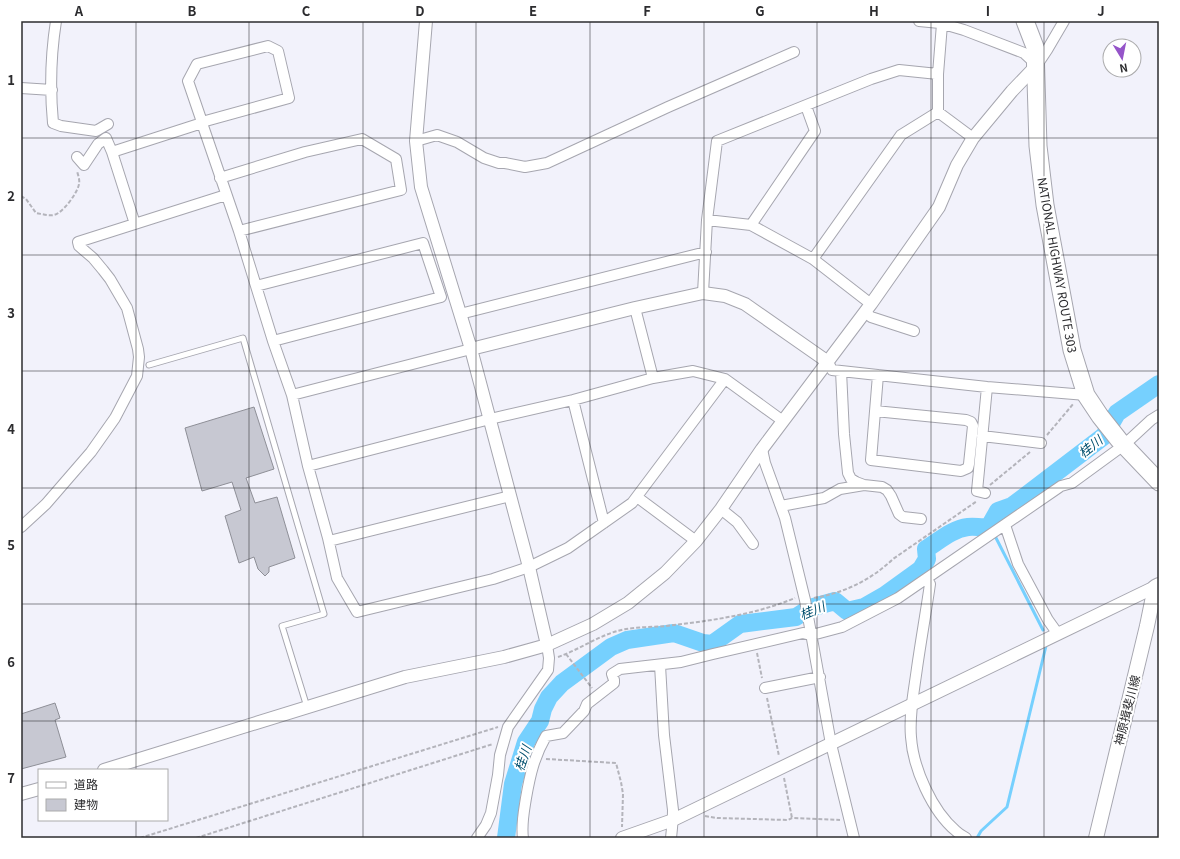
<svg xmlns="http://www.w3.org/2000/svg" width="1180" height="859" viewBox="0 0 1180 859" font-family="Georgia,'Noto Sans JP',serif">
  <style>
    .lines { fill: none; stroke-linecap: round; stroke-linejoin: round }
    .stream { stroke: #76d0fe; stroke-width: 3 }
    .river { stroke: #76d0fe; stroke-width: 18 }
    .building { fill: #c7c8d2; stroke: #8e8f97 }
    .service-casing { stroke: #a6a6af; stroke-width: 7 }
    .minor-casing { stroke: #a6a6af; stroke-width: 12 }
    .tertiary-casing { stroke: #a6a6af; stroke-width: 14 }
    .secondary-casing { stroke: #a6a6af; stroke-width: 16 }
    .trunk-casing { stroke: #a6a6af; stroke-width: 19 }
    .path { stroke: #b4b4bb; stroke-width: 2; stroke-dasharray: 4 2; stroke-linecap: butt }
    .service { stroke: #fff; stroke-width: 5 }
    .minor { stroke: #fff; stroke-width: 10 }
    .tertiary { stroke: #fff; stroke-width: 12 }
    .secondary { stroke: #fff; stroke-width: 14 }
    .trunk { stroke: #fff; stroke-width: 17 }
    .grid { fill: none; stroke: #2c2c2f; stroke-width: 1; stroke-opacity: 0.55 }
    .labels { text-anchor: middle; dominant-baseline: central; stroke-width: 4; stroke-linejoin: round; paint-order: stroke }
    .street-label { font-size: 12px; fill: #2c2c2f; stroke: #fff }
    .water-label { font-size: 13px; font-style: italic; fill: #004f6d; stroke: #fff }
    .neatline { fill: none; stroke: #2c2c2f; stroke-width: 1.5 }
    .grid-label { font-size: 13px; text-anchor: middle; font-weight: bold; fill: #2c2c2f }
  </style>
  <rect width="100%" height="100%" fill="#f2f2fb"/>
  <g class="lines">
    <path class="stream" d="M 995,536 L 1043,630
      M 915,573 L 918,581
      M 977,838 L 981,831 L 1007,807 L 1046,646"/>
    <path class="river" d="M 506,838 L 513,784 L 526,742 L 540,721 L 543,709 L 549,697 L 562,683 L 611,647 L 627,640 L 674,633 L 703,643 L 712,644 L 740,624 L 796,617 L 810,608 L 835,601 L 847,611 L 864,607 L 885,595 L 921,569 L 927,559 L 926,549 C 939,541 952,529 968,527 C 975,526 981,528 989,527 L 998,511 L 1012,506 L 1104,436 L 1117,413 L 1159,384"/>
  </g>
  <path class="building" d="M 254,407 L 274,469 L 246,478 L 255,503 L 277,497 L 295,558 L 269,567 L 269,572 L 265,576 L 258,569 L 254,557 L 239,563 L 225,516 L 241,510 L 232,482 L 202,491 L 185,428 Z
    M 55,703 L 60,718 L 55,720 L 66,757 L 21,769 L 21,714 Z"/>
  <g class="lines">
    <defs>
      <path id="service" d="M 149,365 L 243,338 L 324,614 L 282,626 L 307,707"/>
      <path id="minor" d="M 56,21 C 51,53 50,91 53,123 L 61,126 L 96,131 L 108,124
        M 919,21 L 940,23 L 964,30 L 1024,53 L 1037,65 L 1047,50 L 1064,21
        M 938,74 L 942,24
        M 21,88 L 52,90
        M 938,112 L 973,138
        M 202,122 L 289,98 L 278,51 L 268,46 L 197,64 L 188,81 L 202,122 L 202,123 L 239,231 L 273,341 L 292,395 L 308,466 L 328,538 L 337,578 L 357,612 L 493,579 L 529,567 L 568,548 L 632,503 L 725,379
        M 416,141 L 437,135 L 457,142 L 484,158 L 499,163 L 505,163 L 525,167 L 547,163 L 668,107 L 794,52
        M 112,152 L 202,123
        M 77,157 L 84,165 L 98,144 L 106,138 L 112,152 L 135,224
        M 220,178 L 305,152 L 362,139 L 396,159 L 401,190 L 239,231
        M 707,220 L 751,225 L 813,259 L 871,304
        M 751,225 L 815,131 L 806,106
        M 813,259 L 901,135 L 938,112
        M 256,286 L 423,243 L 441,297 L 273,341
        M 703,293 L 707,220 L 717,141 L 871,79 L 899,70 L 938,74 L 938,112
        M 635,308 L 653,378
        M 865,312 L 871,317 L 914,331
        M 460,314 L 706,252
        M 828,362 L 832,370 L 987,387 L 1086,395
        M 841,371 L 844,434 L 848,473 L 851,479 L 856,482 L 864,485 L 882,487 L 887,490 L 891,496 L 899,514 L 903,517 L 921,519
        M 292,395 L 471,349
        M 573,400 L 604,523
        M 875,411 L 966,420 L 971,422 L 973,426 L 969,464 L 968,468 L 961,471 L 871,460 L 878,375
        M 982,436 L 1041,443
        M 762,449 L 765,463 L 785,518 L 805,600 L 831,744 L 854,838
        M 308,466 L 490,419 L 573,400 L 653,378 L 693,371 L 725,379 L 783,421
        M 985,493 L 977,491 L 987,387
        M 637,497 L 696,541
        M 781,506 L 824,498 L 840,489 L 864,485
        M 721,509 L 737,522 L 753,544
        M 1005,525 L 1018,564 L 1048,620 L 1058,634
        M 21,527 L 46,504 L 91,452 L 115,418 L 137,376 L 139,357 L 138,349 L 127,308 L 110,279 L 103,270 L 93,258 L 79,246 L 78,242 L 226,195
        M 329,541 L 510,496
        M 927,579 L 930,584 C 926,612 921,640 917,668 C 914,691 909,714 911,737 C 913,768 932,811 956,831 C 959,834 963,836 966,838
        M 660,665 L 664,735 L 673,810 C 673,820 672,829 671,838
        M 765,688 L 820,677
        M 477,838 L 486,825 L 491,813 L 498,775 L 500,755 L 508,727 L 548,670 L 549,658 L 547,645
        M 523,838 C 521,824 524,811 526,798 C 530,775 534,757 546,736 L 563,733 L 584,711 L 587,704 L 614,683 L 614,680 L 612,674 L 620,669 L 681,662 L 713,654 L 803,633 L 812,635 L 842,627 L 898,598 L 1061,486 L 1072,483 L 1124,445 L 1151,420 L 1159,415"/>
      <path id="tertiary" d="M 426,21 L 416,141 L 421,187 L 471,349 L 529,567 L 547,645
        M 471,349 L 635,308 L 703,293 L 725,296 L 745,304 L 828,362
        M 104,770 L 405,677 L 504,657 L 547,645 L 593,624 L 628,603 L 665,573 L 696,541 L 721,509 L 762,449 L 871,304 L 939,207 L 957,165 L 973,138 L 1012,91 L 1037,65
        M 21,794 L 39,789
        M 622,838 L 673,820 L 1155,587"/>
      <path id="secondary" d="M 1096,838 L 1147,626 L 1155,587 L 1159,585"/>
      <path id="trunk" d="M 1025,21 L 1035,47 L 1038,146 L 1045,205 L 1072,350 L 1086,395 L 1100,416 L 1119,440 L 1159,482"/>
    </defs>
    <use href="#service" class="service-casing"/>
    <use href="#minor" class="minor-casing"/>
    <use href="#tertiary" class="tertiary-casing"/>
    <use href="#secondary" class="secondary-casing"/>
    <use href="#trunk" class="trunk-casing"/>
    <path class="path" d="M 21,196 L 26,199 L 36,213 C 42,214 48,216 54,215 C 63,213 78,192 79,184 C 80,180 78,175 77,171
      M 1047,435 L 1074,403
      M 990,485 L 1030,452
      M 814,598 C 844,593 871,580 893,559 L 977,501
      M 757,653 L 762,678
      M 566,654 L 592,688
      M 558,657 C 581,649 602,633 626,629 C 639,627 653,627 666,626 C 709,621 754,615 795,598
      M 767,698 L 779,756
      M 546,759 L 616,763 L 621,782 L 623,794 L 622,827
      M 784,778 L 792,818
      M 705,816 L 717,818 L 788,820 L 792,818 L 840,820
      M 140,838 L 498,727
      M 196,838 L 493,744"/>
    <use href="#service" class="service"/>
    <use href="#minor" class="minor"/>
    <use href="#tertiary" class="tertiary"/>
    <use href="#secondary" class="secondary"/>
    <use href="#trunk" class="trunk"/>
  </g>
  <path class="grid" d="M 136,21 L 136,770M 249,21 L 249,838M 363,21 L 363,838M 476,21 L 476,838M 590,21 L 590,838M 704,21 L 704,838M 817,21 L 817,838M 931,21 L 931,838M 1044,21 L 1044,838M 21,138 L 1159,138M 21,255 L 1159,255M 21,371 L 1159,371M 21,488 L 1159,488M 21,604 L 1159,604M 21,721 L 1159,721M 136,820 L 136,838"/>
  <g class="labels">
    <g class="street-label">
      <text transform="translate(1058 265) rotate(80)">NATIONAL HIGHWAY ROUTE 303</text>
      <text transform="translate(1126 710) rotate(-76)">神原揖斐川線</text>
    </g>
    <g class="water-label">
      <text transform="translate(1090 446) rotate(-39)">桂川</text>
      <text transform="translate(812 610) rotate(-22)">桂川</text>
      <text transform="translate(522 758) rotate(-71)">桂川</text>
    </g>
  </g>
  <rect width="1180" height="859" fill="none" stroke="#ffffff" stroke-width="44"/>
  <rect x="38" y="769" width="130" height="52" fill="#ffffff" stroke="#ababac"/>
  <rect x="46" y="782" width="20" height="6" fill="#ffffff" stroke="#ababac"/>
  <text x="74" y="789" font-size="12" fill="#2c2c2f">道路</text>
  <rect x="46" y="799" width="20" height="12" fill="#c7c8d2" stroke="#ababac"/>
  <text x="74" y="809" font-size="12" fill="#2c2c2f">建物</text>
  <g transform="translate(1122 58) rotate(170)"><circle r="19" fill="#ffffff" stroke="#ababac"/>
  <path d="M0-3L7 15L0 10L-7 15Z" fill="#9554c9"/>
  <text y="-6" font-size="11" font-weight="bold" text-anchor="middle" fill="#2c2c2f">N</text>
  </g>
  <rect x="22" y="22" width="1136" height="815" class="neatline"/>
  <g class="grid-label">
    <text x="79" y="16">A</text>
    <text x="192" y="16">B</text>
    <text x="306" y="16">C</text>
    <text x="420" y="16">D</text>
    <text x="533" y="16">E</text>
    <text x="647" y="16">F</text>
    <text x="760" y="16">G</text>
    <text x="874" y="16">H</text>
    <text x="988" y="16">I</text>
    <text x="1101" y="16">J</text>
    <text x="11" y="85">1</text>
    <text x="11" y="201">2</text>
    <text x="11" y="318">3</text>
    <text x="11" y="434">4</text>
    <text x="11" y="550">5</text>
    <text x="11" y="667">6</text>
    <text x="11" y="783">7</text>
  </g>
</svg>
